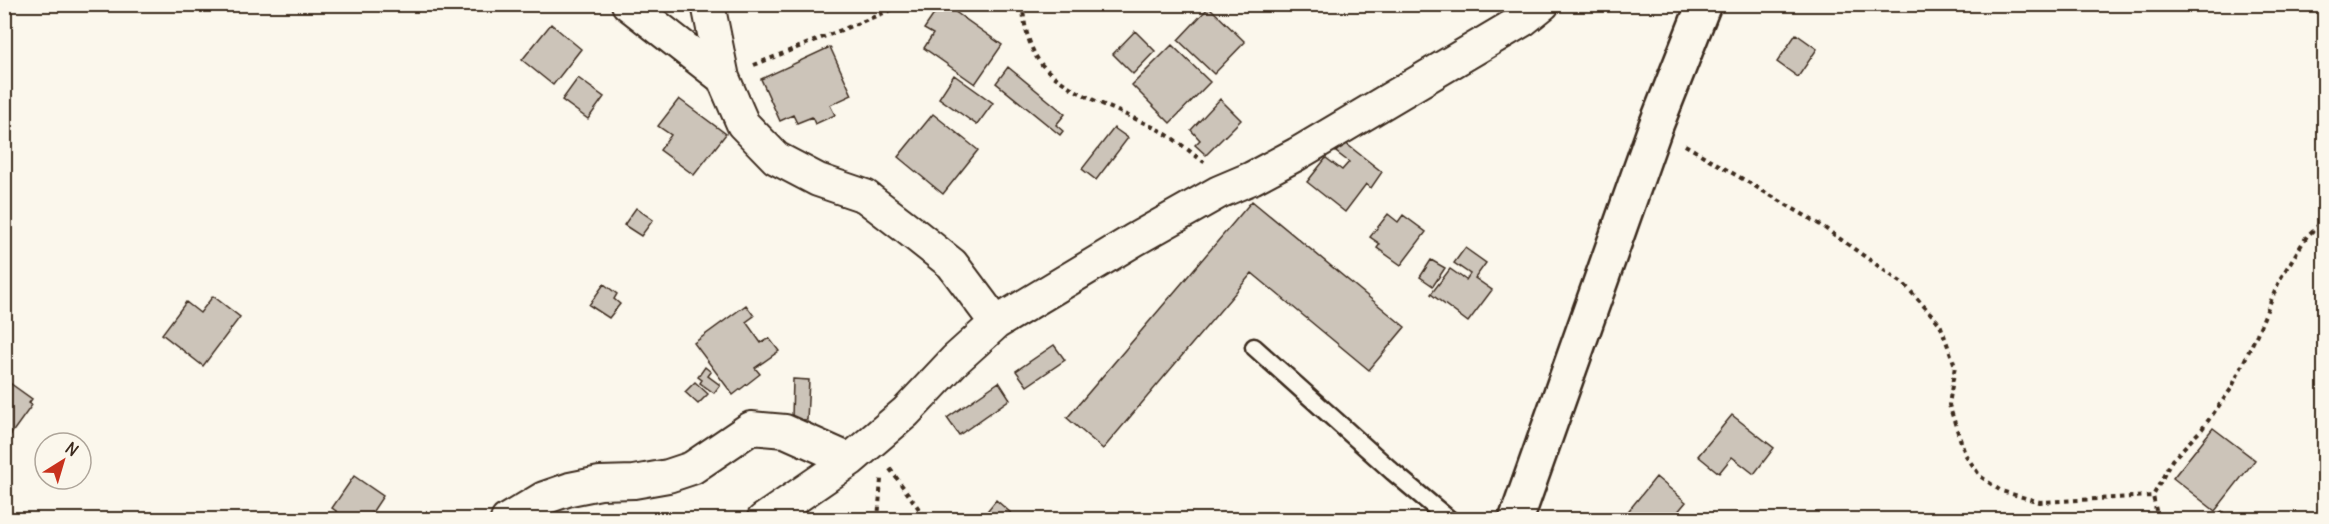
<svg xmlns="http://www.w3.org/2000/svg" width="2329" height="524" viewBox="0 0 2329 524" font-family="Delius,sans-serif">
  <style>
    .building { fill: #ccc4b9; stroke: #3b2a1e; stroke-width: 1.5 }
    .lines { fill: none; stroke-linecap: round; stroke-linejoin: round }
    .service-casing { stroke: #3b2a1e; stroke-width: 21 }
    .minor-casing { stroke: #3b2a1e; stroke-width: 36 }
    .tertiary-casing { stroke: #3b2a1e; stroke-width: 38 }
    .path { stroke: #3b2a1e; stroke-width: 4; stroke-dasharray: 4.5 4.5; stroke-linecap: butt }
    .service { stroke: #fbf7ec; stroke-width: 16 }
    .minor { stroke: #fbf7ec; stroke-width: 32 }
    .tertiary { stroke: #fbf7ec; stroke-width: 33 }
  </style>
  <rect width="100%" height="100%" fill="#fbf7ec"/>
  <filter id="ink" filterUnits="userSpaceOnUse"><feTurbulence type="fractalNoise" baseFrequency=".0167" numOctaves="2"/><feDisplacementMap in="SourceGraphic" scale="12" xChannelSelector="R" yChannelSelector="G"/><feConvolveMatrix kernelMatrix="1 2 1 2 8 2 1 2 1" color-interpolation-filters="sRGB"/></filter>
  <g filter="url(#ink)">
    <path class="building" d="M 941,4 L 944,4 L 1002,45 L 975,84 L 924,48 L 933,34 L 924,29 Z
      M 1209,7 L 1245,42 L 1214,74 L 1178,40 Z
      M 551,24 L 581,49 L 553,85 L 522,60 Z
      M 1135,31 L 1155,51 L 1133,74 L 1113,54 Z
      M 1796,34 L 1817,49 L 1798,77 L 1777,62 Z
      M 1172,45 L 1210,82 L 1170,123 L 1132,85 Z
      M 830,47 L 852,95 L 830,105 L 835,115 L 815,124 L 812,117 L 797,123 L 793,115 L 780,121 L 761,79 Z
      M 1008,67 L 1065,114 L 1056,125 L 1063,131 L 1060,135 L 996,83 Z
      M 954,75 L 993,103 L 977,125 L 939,98 Z
      M 578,78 L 604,97 L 588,119 L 562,100 Z
      M 679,99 L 726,134 L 694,175 L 660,150 L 671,135 L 658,126 Z
      M 1220,99 L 1241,120 L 1206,155 L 1195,145 L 1200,140 L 1191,130 Z
      M 933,114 L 978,150 L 943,194 L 898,157 Z
      M 1114,128 L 1128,138 L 1096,180 L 1082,169 Z
      M 1344,142 L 1382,172 L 1371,188 L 1366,184 L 1345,212 L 1307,182 L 1326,158 L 1342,170 L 1349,162 L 1336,152 Z
      M 1252,201 L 1405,327 L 1369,370 L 1252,273 L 1103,449 L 1067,418 Z
      M 636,208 L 653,220 L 641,236 L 624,225 Z
      M 1388,214 L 1398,222 L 1403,215 L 1426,232 L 1401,265 L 1377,248 L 1380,244 L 1370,237 Z
      M 1465,248 L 1486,263 L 1475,278 L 1492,290 L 1468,322 L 1431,294 L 1450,269 L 1466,280 L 1470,274 L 1454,263 Z
      M 1431,260 L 1445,268 L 1433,286 L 1420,277 Z
      M 604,284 L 617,294 L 614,299 L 620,304 L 609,318 L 589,305 Z
      M 213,296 L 240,317 L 203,366 L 162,334 L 186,302 L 200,313 Z
      M 746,305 L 754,316 L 746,322 L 761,343 L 769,338 L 779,351 L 755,368 L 760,374 L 733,395 L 694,343 Z
      M 1054,345 L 1065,360 L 1027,386 L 1016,371 Z
      M 705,367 L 711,372 L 708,376 L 720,385 L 714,393 L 700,383 L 702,380 L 698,377 Z
      M 793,379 L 809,380 L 807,420 L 792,419 Z
      M 7,381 L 32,399 L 29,403 L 32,405 L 4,444 L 4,383 Z
      M 695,382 L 708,394 L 698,404 L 685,392 Z
      M 999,382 L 1010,399 L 959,435 L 947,418 Z
      M 1732,415 L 1774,448 L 1754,474 L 1732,457 L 1719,473 L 1698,456 Z
      M 2213,428 L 2255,460 L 2215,511 L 2173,478 Z
      M 354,476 L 383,496 L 367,520 L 349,520 L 332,508 Z
      M 1656,477 L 1686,502 L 1671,520 L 1654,520 L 1649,515 L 1646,520 L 1621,520 Z
      M 996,500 L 1019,520 L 980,520 Z
      M 2222,511 L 2232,520 L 2214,520 Z"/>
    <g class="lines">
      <defs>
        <path id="service" d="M 1254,347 L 1393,472 L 1450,520"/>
        <path id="minor" d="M 628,4 L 723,78
          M 708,4 L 723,78 L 743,124 L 776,158 L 818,180 L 865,196 L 908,229 L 952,264 L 996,323
          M 507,520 L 544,498 L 570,489 L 600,483 L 634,482 L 668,476 L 692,468 L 751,428 L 785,431 L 850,460
          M 763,520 L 850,460 L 906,412 L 955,360 L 996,323 L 1134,240 L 1219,192 L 1252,178 L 1297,154 L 1523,20 L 1543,4"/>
        <path id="tertiary" d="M 1516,520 L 1655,128 L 1704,4"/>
      </defs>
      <use href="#service" class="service-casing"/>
      <use href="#minor" class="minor-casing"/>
      <use href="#tertiary" class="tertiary-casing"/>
      <path class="path" d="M 1023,4 C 1023,22 1028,43 1037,58 C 1056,89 1123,112 1155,128 C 1173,137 1188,150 1204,162
        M 754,65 L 906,4
        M 1685,145 L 1819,224 L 1905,285 L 1940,324 L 1955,366 L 1949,405 L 1965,454 L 1980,476 L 2001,491 L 2040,502 L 2153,496
        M 890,469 L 927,520
        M 878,520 L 881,479
        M 2158,520 L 2153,496 L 2172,460 L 2202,429 L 2231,389 L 2257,334 L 2280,279 L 2307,236 L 2324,220"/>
      <use href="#service" class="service"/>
      <use href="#minor" class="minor"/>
      <use href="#tertiary" class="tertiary"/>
    </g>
  </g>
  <rect width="2329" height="524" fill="none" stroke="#fbf7ec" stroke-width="24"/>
  <rect x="12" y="12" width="2305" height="500" fill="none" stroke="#3b2a1e" stroke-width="2" filter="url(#ink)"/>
  <g transform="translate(63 461) rotate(37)"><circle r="28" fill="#fbf7ec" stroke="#aea59a" stroke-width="1.5"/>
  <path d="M0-4.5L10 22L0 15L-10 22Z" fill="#c8321e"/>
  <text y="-9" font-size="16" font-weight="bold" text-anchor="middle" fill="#3b2a1e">N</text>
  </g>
</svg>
